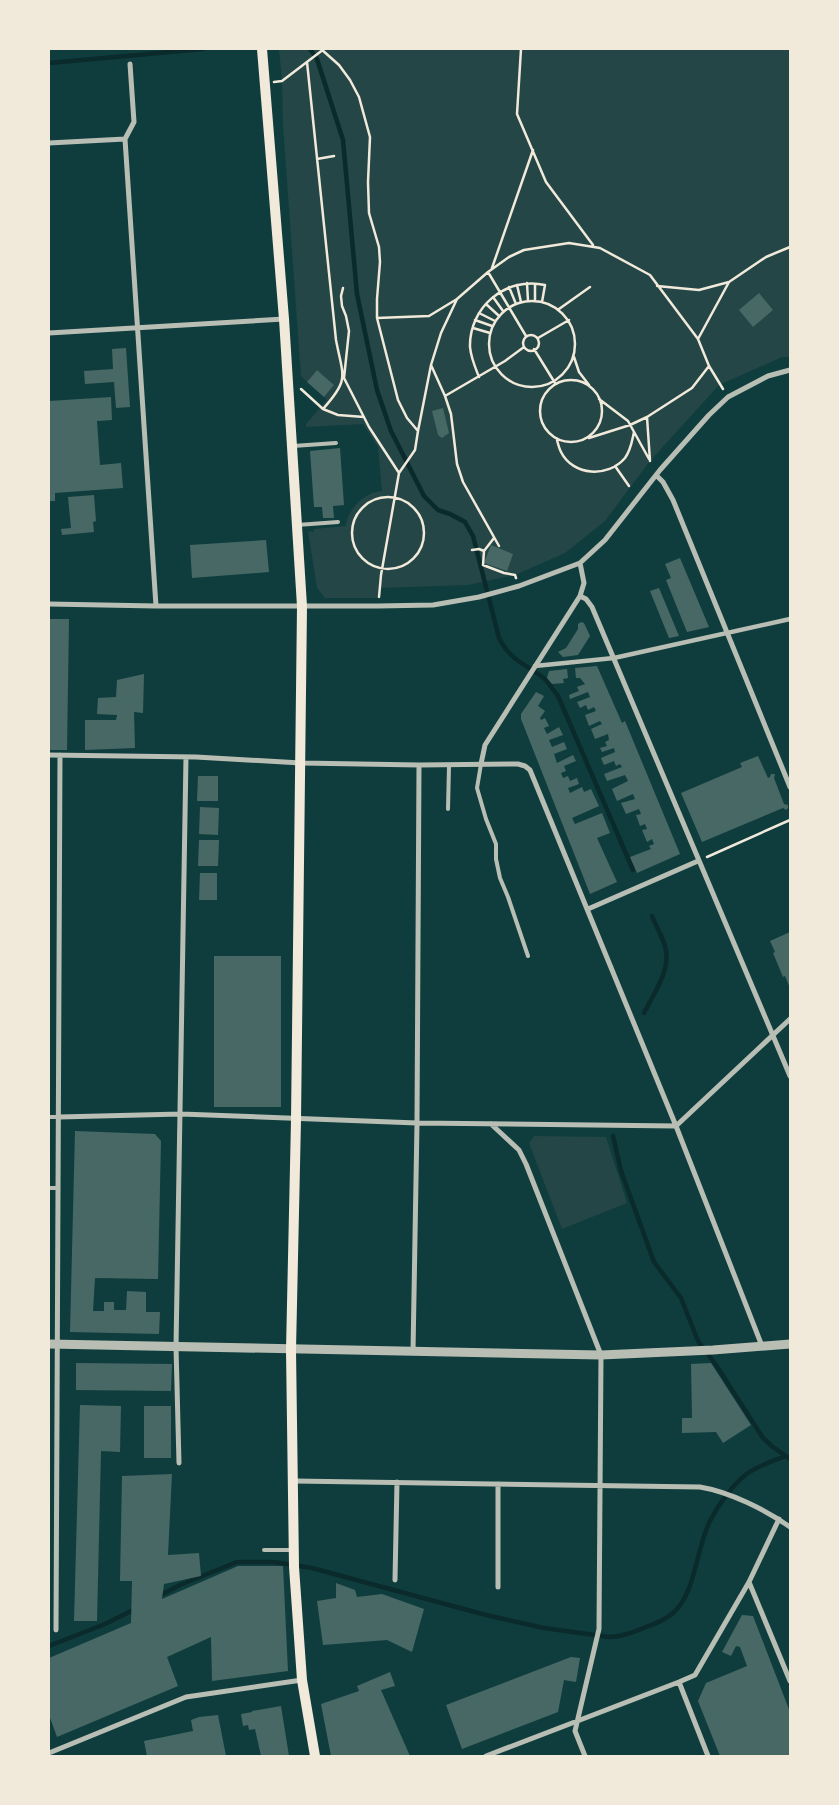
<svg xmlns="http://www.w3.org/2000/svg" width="839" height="1805" viewBox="0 0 839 1805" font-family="'PT Sans',sans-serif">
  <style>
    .green { fill: #244646 }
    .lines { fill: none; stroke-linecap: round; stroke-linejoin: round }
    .stream { stroke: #0a2a2b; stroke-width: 4.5 }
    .building { fill: #486865 }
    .path { stroke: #f1e9da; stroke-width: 2.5 }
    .service { stroke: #b8beb3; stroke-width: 4 }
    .pedestrian { stroke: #b8beb3; stroke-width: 4.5 }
    .minor { stroke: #b8beb3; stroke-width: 5 }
    .tertiary { stroke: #b8beb3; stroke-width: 9 }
    .secondary { stroke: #f1e9da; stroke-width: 10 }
  </style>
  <rect width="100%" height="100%" fill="#0f3d3e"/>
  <path class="green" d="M 279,49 L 790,49 L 790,357 L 782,357 L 719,385 L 650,461 L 605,521 L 565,553 L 515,575 L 468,585 L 379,588 L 378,598 L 325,598 L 317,588 L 308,531 L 314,532 L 314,529 L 346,526 C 346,514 359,499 370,494 C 373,492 378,492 382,491 L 378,447 L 363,424 L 306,427 L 306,424 L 327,400 L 324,397 L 334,385 L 317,370 L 307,382 L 301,376 L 283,125 L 282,81 Z
    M 534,1136 L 606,1137 L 627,1203 L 562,1229 L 529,1143 Z"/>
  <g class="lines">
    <path class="stream" d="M 310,49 L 317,59 L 343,140 L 357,294 L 377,390 L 391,431 L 424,496 L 438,510 L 450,514 L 465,522 L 473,536 L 499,638 C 511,662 527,664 546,680 C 550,685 554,691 558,696 L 633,870
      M 49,63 L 203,49
      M 644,1013 C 654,993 672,969 665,946 C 662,936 656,926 652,916
      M 613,1136 L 621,1171 L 654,1262 L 681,1298 L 698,1341 L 716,1365 L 763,1438 L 773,1447 L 790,1459
      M 157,1597 L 180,1585 L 237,1562 L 274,1562 L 312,1568 L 486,1615 L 544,1628 L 609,1637 C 622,1637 633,1632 646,1627 C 655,1624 665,1620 673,1613 C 696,1593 696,1548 710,1521 C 718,1505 733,1484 748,1473 C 760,1465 773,1461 786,1456
      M 49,1646 L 105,1624 L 135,1609"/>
  </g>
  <path class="building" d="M 759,293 L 773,310 L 753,327 L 739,310 Z
    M 126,348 L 130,407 L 116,408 L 114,382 L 85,384 L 84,371 L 113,369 L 112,349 Z
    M 317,370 L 334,385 L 324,397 L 307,382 Z
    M 111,397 L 112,420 L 97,421 L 100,465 L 121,463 L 123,488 L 55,493 L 55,501 L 49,501 L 49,401 Z
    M 443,408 L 449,433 L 442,438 L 438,435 L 432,411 Z
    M 340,448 L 344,505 L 333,506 L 334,518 L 323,518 L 322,507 L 314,507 L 310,451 Z
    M 94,495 L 96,521 L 93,522 L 94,532 L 62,535 L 61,529 L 71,528 L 68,497 Z
    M 266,540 L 269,572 L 192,578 L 190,545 Z
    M 491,545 L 513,554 L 507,571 L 484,563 Z
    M 680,558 L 709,627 L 687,632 L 666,580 L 671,578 L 665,564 Z
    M 659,588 L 679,636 L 669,638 L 650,591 Z
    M 49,619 L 69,619 L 67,750 L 49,750 Z
    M 581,622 L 584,623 L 590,636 L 578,655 L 563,657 L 558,652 L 566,648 L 578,629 L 578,624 Z
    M 597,666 L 622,723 L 625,721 L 680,854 L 637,873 L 630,857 L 651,849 L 649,846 L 654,844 L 652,839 L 647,842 L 642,830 L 647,829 L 645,824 L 640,826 L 636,815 L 641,814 L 639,809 L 626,814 L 621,803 L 635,799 L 633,794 L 617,801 L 612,789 L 628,781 L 625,775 L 607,781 L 604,774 L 622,767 L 620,764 L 616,766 L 614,761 L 604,765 L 601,758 L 615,752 L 614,748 L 602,752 L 600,748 L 607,746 L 605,742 L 609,740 L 608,734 L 595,739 L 591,729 L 602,724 L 600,721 L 589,726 L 585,715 L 596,711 L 594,707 L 588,710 L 586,705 L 580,708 L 577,702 L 590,697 L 588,692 L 570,699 L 569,695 L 579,691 L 577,687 L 585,684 L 580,678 L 576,678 L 575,668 Z
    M 567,669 L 568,678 L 563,679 L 564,683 L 552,684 L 547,678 L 549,671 Z
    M 144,674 L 143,713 L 134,712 L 135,748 L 85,750 L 85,720 L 116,720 L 117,715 L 97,714 L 98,698 L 116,697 L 117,680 Z
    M 536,692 L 544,696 L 538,706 L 545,711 L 540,718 L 541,720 L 545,718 L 549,726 L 544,728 L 547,734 L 559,727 L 563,735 L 549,740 L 552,747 L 564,742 L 567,749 L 554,754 L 557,763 L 573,755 L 576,761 L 564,766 L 566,771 L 561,773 L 563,778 L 568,776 L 570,781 L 577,778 L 579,784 L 568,788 L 570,793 L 582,787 L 584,792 L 591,789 L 599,806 L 572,818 L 575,824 L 602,813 L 610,833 L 597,838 L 617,882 L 590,894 L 521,719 L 521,714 Z
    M 758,756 L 768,778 L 770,777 L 771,774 L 775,774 L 774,778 L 784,804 L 788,805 L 788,808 L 786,810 L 783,808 L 702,842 L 681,793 L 742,767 L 740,763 Z
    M 198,776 L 218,776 L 218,801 L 197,801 Z
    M 200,807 L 219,808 L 218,835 L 199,834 Z
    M 199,840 L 219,840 L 218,866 L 198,866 Z
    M 200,873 L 217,873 L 217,900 L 199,900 Z
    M 790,932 L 790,988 L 785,976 L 783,977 L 773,953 L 775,952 L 770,941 Z
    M 214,956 L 281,956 L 281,1107 L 214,1107 Z
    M 75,1131 L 155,1134 L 161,1141 L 158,1279 L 95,1278 L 93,1311 L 104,1311 L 104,1302 L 114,1302 L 114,1310 L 126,1310 L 127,1291 L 146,1292 L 146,1312 L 160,1312 L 159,1334 L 70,1332 Z
    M 76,1363 L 172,1364 L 171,1391 L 76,1390 Z
    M 711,1363 L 751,1425 L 723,1443 L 716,1432 L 682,1433 L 682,1418 L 692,1418 L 691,1364 Z
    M 80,1405 L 121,1406 L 120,1452 L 101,1451 L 97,1621 L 74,1621 Z
    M 144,1406 L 171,1406 L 171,1458 L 144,1458 Z
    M 172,1474 L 168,1555 L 199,1553 L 201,1576 L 164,1584 L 162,1599 L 238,1566 L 283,1566 L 288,1671 L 212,1681 L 211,1637 L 167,1657 L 178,1686 L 57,1737 L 49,1715 L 49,1658 L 131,1623 L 132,1581 L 120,1581 L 122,1476 Z
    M 336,1583 L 355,1590 L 357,1597 L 382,1594 L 424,1609 L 412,1652 L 387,1640 L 323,1645 L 317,1601 L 336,1598 Z
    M 742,1615 L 753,1616 L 790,1712 L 790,1756 L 720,1756 L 698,1701 L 706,1683 L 747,1666 L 740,1647 L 736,1646 L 731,1656 L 722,1652 Z
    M 571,1657 L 580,1658 L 576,1682 L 564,1680 L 558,1712 L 462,1749 L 446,1705 Z
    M 390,1672 L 395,1686 L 381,1690 L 410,1756 L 331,1756 L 321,1704 L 359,1691 L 357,1686 Z
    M 281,1706 L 289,1756 L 261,1756 L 255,1729 L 249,1730 L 248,1725 L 243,1726 L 241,1714 L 252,1712 L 252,1711 Z
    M 218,1715 L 226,1756 L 147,1756 L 144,1741 L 193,1731 L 191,1720 L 199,1717 Z"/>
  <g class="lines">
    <path class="path" d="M 321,49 L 339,65 L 350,80 L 359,97 L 370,137 L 368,182 L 369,213 L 379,247 L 380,262 L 377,299 L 377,318 L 429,316 L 457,299
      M 521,49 L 517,114 L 546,182 L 593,245
      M 274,82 L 282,81 L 324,49
      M 317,159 L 334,156
      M 492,268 L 533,150
      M 488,272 L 526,336
      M 527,283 L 528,301
      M 517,285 L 521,302
      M 657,286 L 699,290 L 729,282
      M 509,287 L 516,304
      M 343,288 L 341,296 L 342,306 L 346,316 L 349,331 L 344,378 L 369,427 L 399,473
      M 493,297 L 503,311
      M489 344a43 43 0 1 1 86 0a43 43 0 1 1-86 0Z
      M 535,301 L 535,284
      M 486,304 L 498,315
      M 559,309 L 590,287
      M 479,313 L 495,321
      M 377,318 L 398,400 L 407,418 L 418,431 L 415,450 L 399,473 L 381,575 L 379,597
      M 475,320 L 492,326
      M 473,328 L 490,333
      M523 343a8 8 0 1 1 16 0a8 8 0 1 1-16 0Z
      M 538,338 L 569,320
      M 534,349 L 555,383
      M 574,357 L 579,372 L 589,385
      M 431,365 L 441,333 L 457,299 L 488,272 L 509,257 L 524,250 L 569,243 L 600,248 L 650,275 L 698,339
      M 479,377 C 475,367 471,358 470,347 C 469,307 506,276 545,285 L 542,302
      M540 411a31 31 0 1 1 62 0a31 31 0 1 1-62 0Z
      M 301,389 L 323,409 C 350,379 343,377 336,340 L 307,62
      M 723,389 L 709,366 L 698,339 L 729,282 L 766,257 L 790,247
      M 445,396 L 505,361 L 524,347
      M 599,399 L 628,421 L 649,459
      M 323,409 L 338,415 L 364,417
      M 418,431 L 431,365 L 445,396 L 451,414 L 457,464 L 463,482 L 499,546
      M 589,438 L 630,425 L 647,417
      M 557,440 C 558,444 559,448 561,452 C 573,476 608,478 625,458 C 631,450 632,441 634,432
      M 650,461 L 647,417 L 692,388 L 709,366
      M 615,466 L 629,486
      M352 533a36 36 0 1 1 72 0a36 36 0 1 1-72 0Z
      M 472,550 L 479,549 L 484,551 L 494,538
      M 484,551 L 483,565 L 504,573 L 515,575 L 516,578
      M 707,857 L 790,820"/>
    <path class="service" d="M 293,446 L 336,443
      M 297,525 L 338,522
      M 481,764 L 477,788 L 486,819 L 496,844 L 496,859 L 500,878 L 508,897 L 528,956
      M 448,809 L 449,766
      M 49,1117 L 59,1117
      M 49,1188 L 58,1188
      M 264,1550 L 292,1550"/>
    <path class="pedestrian" d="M 535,666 L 614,658 L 790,619"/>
    <path class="minor" d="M 130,64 L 134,122 L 125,139 L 156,606
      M 49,143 L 125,139
      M 49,333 L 284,319
      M 656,475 L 663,482 L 673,500 L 790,787
      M 580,596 L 586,599 L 592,607 L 790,1076
      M 49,604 L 156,606 L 378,606 L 433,605 L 479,597 L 519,586 L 580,563 L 605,540 L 660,470 L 709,415 L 728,397 L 768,376 L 790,370
      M 49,755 L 196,757 L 301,763 L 419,765 L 518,764 L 525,766 L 530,770 L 676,1126 L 762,1346
      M 481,764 L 485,745 L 580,596 L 584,583 L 580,563
      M 588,909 L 698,861
      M 59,1117 L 181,1114 L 417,1123 L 676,1126
      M 491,1124 L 519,1150 L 526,1164 L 601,1355 L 599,1629 L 575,1731 L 585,1756
      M 676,1126 L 790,1019
      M 413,1352 L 417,1123 L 419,765
      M 179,1463 L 176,1347 L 186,757
      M 294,1481 L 700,1487 C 730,1492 766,1510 790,1527
      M 395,1580 L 397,1482
      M 749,1582 L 790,1681
      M 498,1587 L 498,1484
      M 56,1630 L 60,755
      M 49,1753 L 186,1697 L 302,1680
      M 486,1756 L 679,1682
      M 708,1756 L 679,1682 L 695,1675 L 749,1582 L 779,1519"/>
    <path class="tertiary" d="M 49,1344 L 601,1355 L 713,1350 L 790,1344"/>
    <path class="secondary" d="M 262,49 L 284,319 L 302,606 L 296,1120 L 291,1350 L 294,1567 L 302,1680 L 315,1756"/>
  </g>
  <rect width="839" height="1805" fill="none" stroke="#f1e9da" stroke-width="100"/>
</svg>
